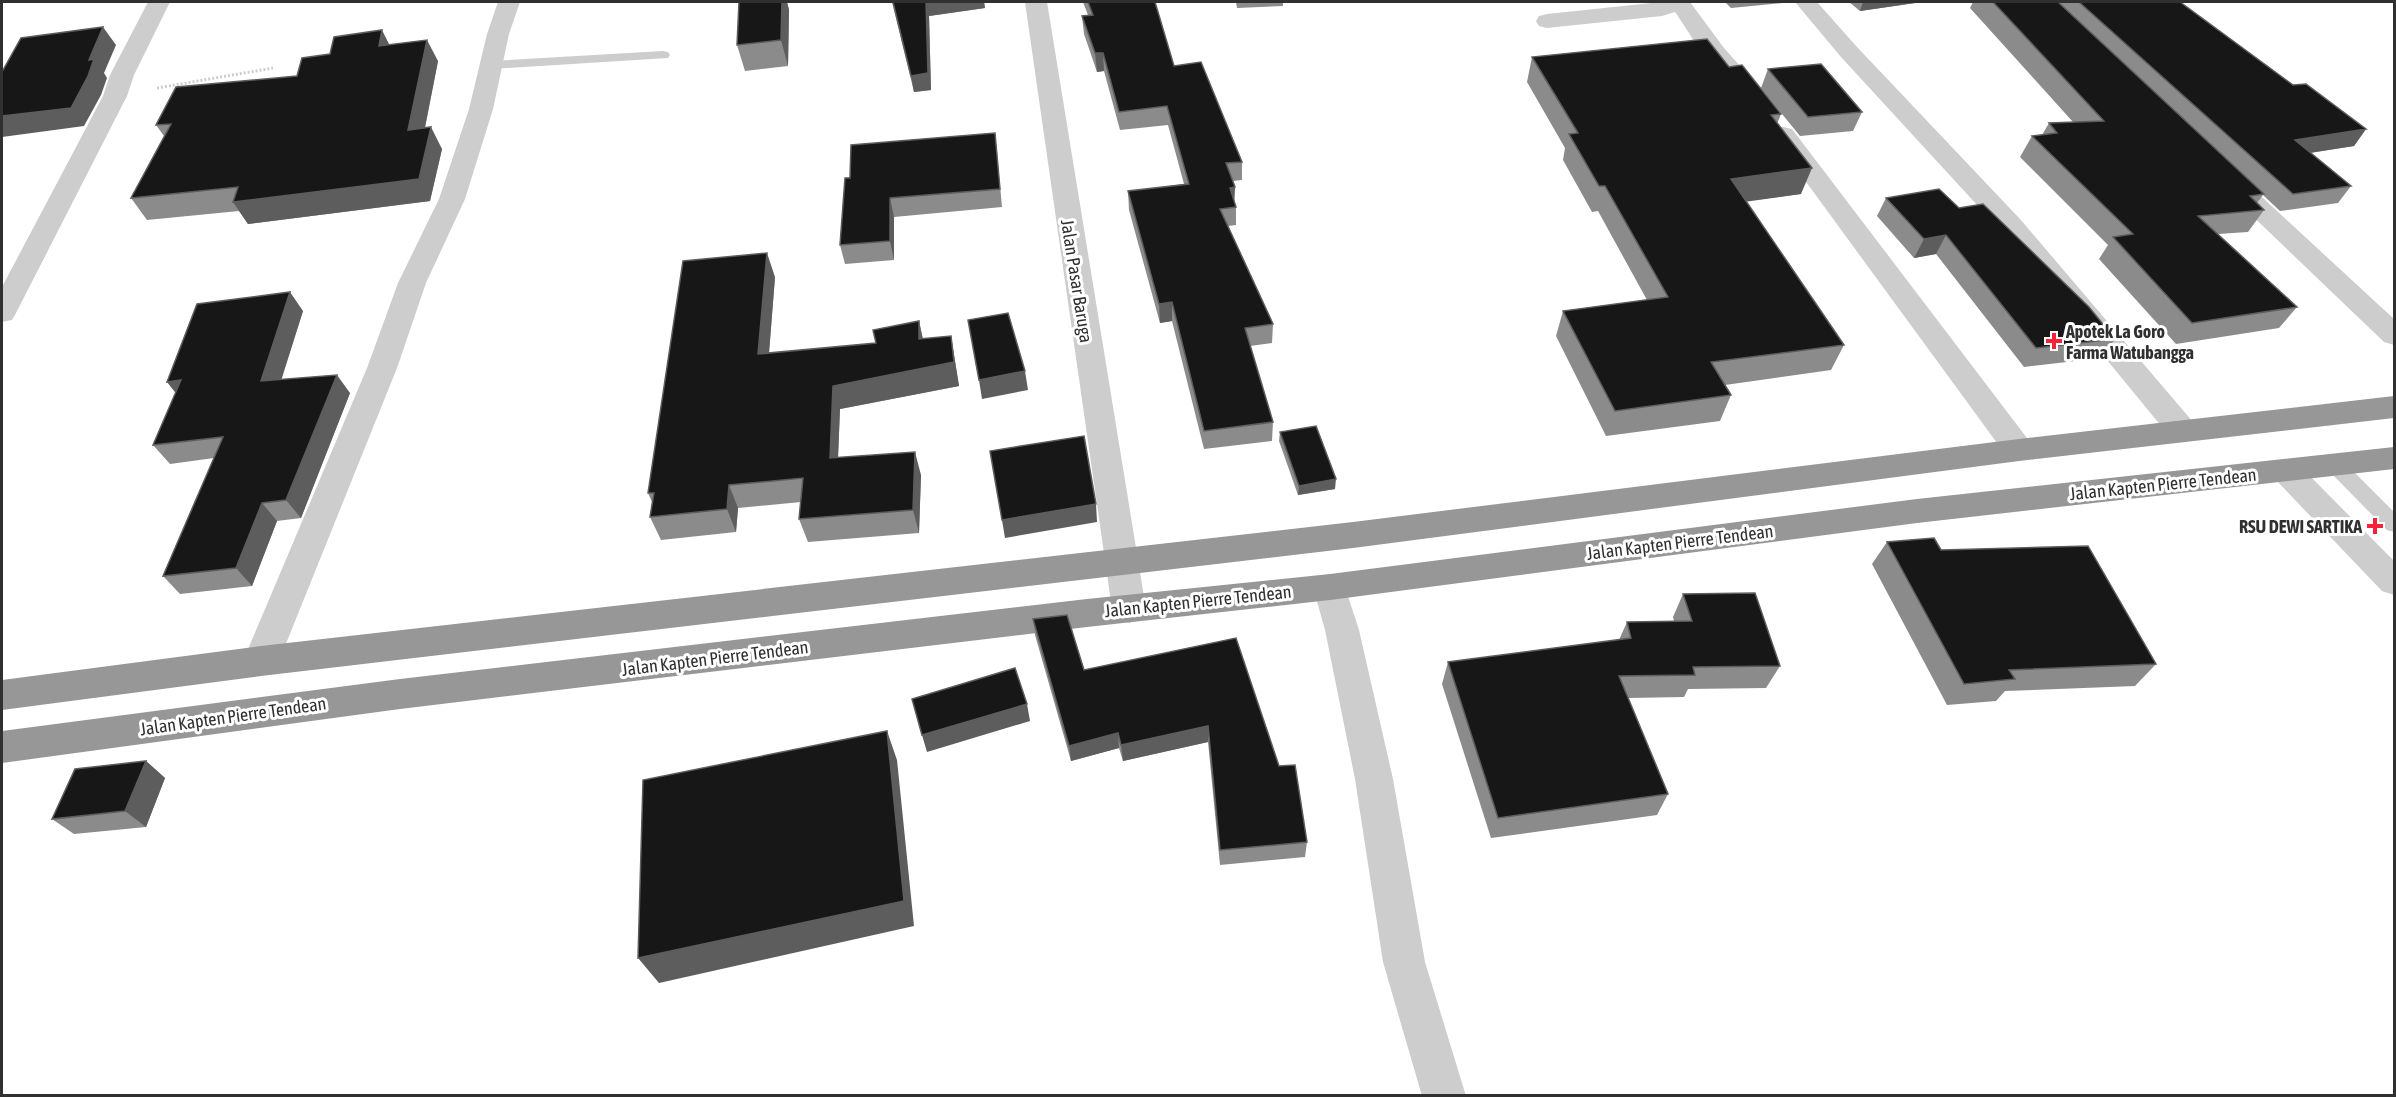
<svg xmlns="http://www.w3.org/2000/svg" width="2396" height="1097" viewBox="0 0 2396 1097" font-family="'Asap Condensed',sans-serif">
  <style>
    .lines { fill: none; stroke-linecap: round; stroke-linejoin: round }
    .path { stroke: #cdcdcd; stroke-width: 3; stroke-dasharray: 2 2; stroke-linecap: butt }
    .lane { fill: #cdcdcd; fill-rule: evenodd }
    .street { fill: #cdcdcd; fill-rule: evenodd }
    .highway { fill: #979797; fill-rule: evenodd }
    .wall { fill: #8b8b8b }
    .shaded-wall { fill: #5d5d5d }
    .building { fill: #171717; stroke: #5d5d5d; stroke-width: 1.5 }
    .poi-dot { fill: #f62338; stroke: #fff; stroke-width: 2 }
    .labels { text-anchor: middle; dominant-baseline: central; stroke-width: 6; stroke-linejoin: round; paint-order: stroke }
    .street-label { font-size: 18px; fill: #303030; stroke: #fff }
    .poi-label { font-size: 18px; font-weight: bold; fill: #303030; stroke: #fff; text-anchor: start }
  </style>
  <rect width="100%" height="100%" fill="#fff"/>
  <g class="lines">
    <path class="path" d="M 157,88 L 273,68"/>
    <path class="lane" d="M 663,51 L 668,52 L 670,55 L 668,58 L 491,69 L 484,65 L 491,61 Z
      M 2335,458 L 2342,460 L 2394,512 L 2394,532 L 2387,530 L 2328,470 L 2325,465 L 2328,460 Z"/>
    <path class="street" d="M 148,2 L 170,2 L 134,75 L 127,96 L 16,313 L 12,320 L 2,322 L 2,287 L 103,96 L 110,75 Z
      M 498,2 L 520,2 L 509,34 L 493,109 L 465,199 L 426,283 L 397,368 L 279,661 L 273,671 L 261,676 L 249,671 L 243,661 L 367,368 L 398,283 L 439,199 L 469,109 L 487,34 Z
      M 1025,2 L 1047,2 L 1146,609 L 1141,619 L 1129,623 L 1117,619 L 1112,609 Z
      M 1661,2 L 1690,2 L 1724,48 L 1748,75 L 1744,80 C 1738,82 1732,83 1727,79 C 1705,63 1690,33 1675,12 L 1662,16 L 1547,28 L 1539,26 L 1536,21 L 1539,16 L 1547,14 Z
      M 1795,2 L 1817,2 L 1857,47 L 2020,219 L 2193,422 L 2197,430 L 2193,438 L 2182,441 L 2171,438 L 2001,231 L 1841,57 Z
      M 1783,127 L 1792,129 L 2030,442 L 2035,450 L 2030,458 L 2019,461 L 2008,458 L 1771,134 L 1774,129 Z
      M 2229,172 L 2238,175 L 2394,319 L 2394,345 L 2384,342 L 2220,185 L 2216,180 L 2220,175 Z
      M 2286,459 L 2297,463 L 2394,561 L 2394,595 L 2382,591 L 2275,479 L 2270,471 L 2275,463 Z
      M 1330,574 L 1342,578 L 1359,630 L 1393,779 L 1425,962 L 1466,1096 L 1422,1096 L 1383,962 L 1355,779 L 1325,630 L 1313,587 L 1318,578 Z"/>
    <path class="highway" d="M 2394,396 L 2394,418 L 2019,461 L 1353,548 L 261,676 L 2,710 L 2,680 L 261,646 L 1353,522 L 2019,439 Z
      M 2394,447 L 2394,469 L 1917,523 L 1330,600 L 1087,627 L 400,709 L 2,763 L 2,731 L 400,679 L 1087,599 L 1330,574 L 1917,499 Z"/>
  </g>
  <path class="wall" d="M 739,2 L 787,2 L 789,10 L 788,66 L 745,71 L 737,45 Z
    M 892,2 L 984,2 L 985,8 L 929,16 L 931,90 L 914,92 Z
    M 1083,2 L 1155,2 L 1174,66 L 1242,162 L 1242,180 L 1233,181 L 1235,187 L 1234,201 L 1236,207 L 1236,225 L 1228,226 L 1273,324 L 1272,343 L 1250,346 L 1273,422 L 1272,441 L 1204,449 L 1172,321 L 1160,323 L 1129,210 L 1128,191 L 1184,184 L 1168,125 L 1120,130 L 1104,71 L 1097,72 L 1084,34 L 1082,16 L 1088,15 Z
    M 1236,2 L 1283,2 L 1283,6 L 1237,8 Z
    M 1725,2 L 1793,2 L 1731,8 Z
    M 1849,2 L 1922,2 L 1860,11 Z
    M 1973,2 L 2180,2 L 2293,85 L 2366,129 L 2354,146 L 2310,153 L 2351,186 L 2338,203 L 2280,211 L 2263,195 L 2257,203 L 2264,210 L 2248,232 L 2218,234 L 2297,307 L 2279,328 L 2176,344 L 2099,259 L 2108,245 L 2020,157 L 2032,136 L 2042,135 L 2049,123 L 2073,122 L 1970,8 Z
    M 389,45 L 438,61 L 425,128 L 442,149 L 430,201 L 248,224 L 239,211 L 147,220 L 131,198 L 164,136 L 156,125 L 297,76 Z
    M 1532,57 L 1729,67 L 1781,114 L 1777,124 L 1801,194 L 1746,201 L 1844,345 L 1831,370 L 1725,385 L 1731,395 L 1720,421 L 1606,436 L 1556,336 L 1563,311 L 1647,300 L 1598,211 L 1592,212 L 1563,160 L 1565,148 L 1527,82 Z
    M 1768,69 L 1862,112 L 1853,131 L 1800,136 L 1761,88 Z
    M 997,152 L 1002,207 L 894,217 L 894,260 L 845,264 L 840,245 L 845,178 Z
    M 1886,198 L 1959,208 L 2115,339 L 2102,358 L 2024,367 L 1936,254 L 1914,258 L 1877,216 Z
    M 775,277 L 769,353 L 876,343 L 919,321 L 923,339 L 951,336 L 959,386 L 840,409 L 838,458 L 921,475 L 919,533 L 808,542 L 799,519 L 801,502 L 738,508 L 736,532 L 661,540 L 650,517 L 652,502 L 648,493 Z
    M 303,311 L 281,379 L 350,393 L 301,518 L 277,521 L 252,586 L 180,594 L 163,576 L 214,458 L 170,464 L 153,445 L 176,393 Z
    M 1280,432 L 1335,489 L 1298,495 L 1279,441 Z
    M 1887,542 L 1941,550 L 2156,664 L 2135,686 L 2005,691 L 1996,701 L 1947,705 L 1872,564 Z
    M 1683,594 L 1780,666 L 1766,688 L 1688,689 L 1684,697 L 1628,698 L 1668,794 L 1657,815 L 1491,838 L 1442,684 L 1448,662 L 1619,640 L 1627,622 L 1674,621 L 1673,617 Z
    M 1033,619 L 1084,670 L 1236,638 L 1279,766 L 1307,842 L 1305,857 L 1220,865 L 1208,742 L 1123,761 L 1119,748 L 1071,761 L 1035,635 Z
    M 146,761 L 165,778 L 146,827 L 74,834 L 52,819 Z"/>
  <path class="shaded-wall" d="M 782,2 L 787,2 L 789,10 L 788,66 L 781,40 Z
    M 926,2 L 984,2 L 985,8 L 929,16 L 931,90 L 914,92 L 911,76 Z
    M 1863,2 L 1922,2 L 1860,11 Z
    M 103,27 L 116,45 L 104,73 L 107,78 L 101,95 L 84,126 L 2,137 L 2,116 L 89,60 Z
    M 382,30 L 393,52 L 379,46 Z
    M 427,40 L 438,61 L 420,152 L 408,130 Z
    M 1095,53 L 1103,53 L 1104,71 L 1097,72 Z
    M 431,127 L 442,149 L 430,201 L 248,224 L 233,202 Z
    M 2366,129 L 2354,146 L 2283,157 L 2295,140 Z
    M 1812,168 L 1801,194 L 1722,205 L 1731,179 Z
    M 1235,187 L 1234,206 L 1230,188 Z
    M 890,198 L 894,217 L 894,260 L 890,241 Z
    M 1946,235 L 1936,254 L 1914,258 L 1924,239 Z
    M 767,253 L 775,277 L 767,378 L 758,354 Z
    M 290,292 L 303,311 L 275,400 L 261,381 Z
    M 1172,302 L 1172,321 L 1160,323 L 1159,304 Z
    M 919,321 L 924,345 L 919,339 Z
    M 951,336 L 959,386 L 840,409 L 837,482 L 830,458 L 833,386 Z
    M 1025,371 L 1028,390 L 982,399 L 979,380 Z
    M 337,375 L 350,393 L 301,518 L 286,500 Z
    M 181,380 L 182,401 L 167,382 Z
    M 915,452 L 921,475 L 919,533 L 913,510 Z
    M 1336,479 L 1335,489 L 1298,495 L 1299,486 Z
    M 729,485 L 738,508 L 736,532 L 727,509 Z
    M 262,503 L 277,521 L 252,586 L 236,568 Z
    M 1096,504 L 1097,522 L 1005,538 L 1002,520 Z
    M 1027,704 L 1030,721 L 927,752 L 922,735 Z
    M 1208,726 L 1208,742 L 1123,761 L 1121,745 Z
    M 887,731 L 897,760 L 914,926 L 659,983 L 638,958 Z
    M 1118,733 L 1119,748 L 1071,761 L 1069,746 Z
    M 146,761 L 165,778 L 146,827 L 125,811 Z"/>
  <path class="building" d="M 739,2 L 782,2 L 781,40 L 737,45 Z
    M 893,2 L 926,2 L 928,73 L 911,76 Z
    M 1088,2 L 1155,2 L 1174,66 L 1201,62 L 1242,162 L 1226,163 L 1235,187 L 1230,188 L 1236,207 L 1220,209 L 1273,324 L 1245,328 L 1273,422 L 1204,431 L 1172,302 L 1159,304 L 1128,191 L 1189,184 L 1167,106 L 1119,112 L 1103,53 L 1095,53 L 1082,16 L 1093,15 Z
    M 1993,2 L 2058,2 L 2264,194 L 2250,196 L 2264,210 L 2198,216 L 2297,307 L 2192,323 L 2113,237 L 2133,234 L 2032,136 L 2057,133 L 2049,123 L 2104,121 Z
    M 2079,2 L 2180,2 L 2293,85 L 2306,84 L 2366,129 L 2295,140 L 2351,186 L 2293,194 Z
    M 103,27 L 89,60 L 94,59 L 88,76 L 71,108 L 2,116 L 2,72 L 21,38 Z
    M 382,30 L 379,46 L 427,40 L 408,130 L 431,127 L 419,179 L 233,202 L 238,187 L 131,198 L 171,124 L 156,125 L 176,87 L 297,76 L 302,58 L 330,54 L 334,37 Z
    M 1707,39 L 1729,67 L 1742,65 L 1781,114 L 1771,115 L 1812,168 L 1731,179 L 1844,345 L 1711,362 L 1731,395 L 1615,411 L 1563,311 L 1668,297 L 1605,186 L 1599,186 L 1569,134 L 1578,133 L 1532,57 Z
    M 1821,64 L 1862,112 L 1808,117 L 1768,69 Z
    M 995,133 L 1000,189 L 890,198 L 890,241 L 840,245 L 845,178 L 850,178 L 851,145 Z
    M 1939,189 L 1959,208 L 1983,204 L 2089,307 L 2115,339 L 2036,348 L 1946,235 L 1924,239 L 1886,198 Z
    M 767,253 L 758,354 L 876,343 L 873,330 L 919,321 L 919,339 L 951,336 L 954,362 L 833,386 L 830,458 L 915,452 L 913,510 L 799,519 L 803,478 L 729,485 L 727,509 L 650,517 L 654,493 L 648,493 L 683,261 Z
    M 290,292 L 261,381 L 337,375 L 286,500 L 262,503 L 236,568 L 163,576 L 223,437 L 153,445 L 181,380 L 167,382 L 197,304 Z
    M 1008,313 L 1025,371 L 979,380 L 968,320 Z
    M 1316,426 L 1336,479 L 1299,486 L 1280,432 Z
    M 1084,436 L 1096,504 L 1002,520 L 990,451 Z
    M 1934,538 L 1941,550 L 2088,546 L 2156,664 L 2009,670 L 2015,679 L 1964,684 L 1887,542 Z
    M 1755,593 L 1780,666 L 1693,667 L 1695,675 L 1619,676 L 1668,794 L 1498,818 L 1448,662 L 1631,638 L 1627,622 L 1692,621 L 1683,594 Z
    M 1067,615 L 1084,670 L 1236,638 L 1279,766 L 1295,765 L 1307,842 L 1220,850 L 1208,726 L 1121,745 L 1118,733 L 1069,746 L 1033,619 Z
    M 1015,668 L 1027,704 L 922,735 L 912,699 Z
    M 887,731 L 904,901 L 638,958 L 643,780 Z
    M 146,761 L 125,811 L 52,819 L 75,769 Z"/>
  <g class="poi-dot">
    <path d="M2051 332h6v6h6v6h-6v6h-6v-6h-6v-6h6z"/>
    <path d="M2372 517h6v6h6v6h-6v6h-6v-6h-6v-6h6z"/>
  </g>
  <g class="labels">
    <g class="street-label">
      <text transform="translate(1077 281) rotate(81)">Jalan Pasar Baruga</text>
      <text transform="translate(2163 484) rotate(-6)">Jalan Kapten Pierre Tendean</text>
      <text transform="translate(1680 542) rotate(-7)">Jalan Kapten Pierre Tendean</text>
      <text transform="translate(1198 601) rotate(-6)">Jalan Kapten Pierre Tendean</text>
      <text transform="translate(715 658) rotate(-7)">Jalan Kapten Pierre Tendean</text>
      <text transform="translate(233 716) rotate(-8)">Jalan Kapten Pierre Tendean</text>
    </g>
    <g class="poi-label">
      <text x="2066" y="331">Apotek La Goro<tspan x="2066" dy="21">Farma Watubangga</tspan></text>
      <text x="2362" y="526" text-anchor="end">RSU DEWI SARTIKA</text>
    </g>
  </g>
  <rect width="2396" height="1097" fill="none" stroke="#303030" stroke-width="6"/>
</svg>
